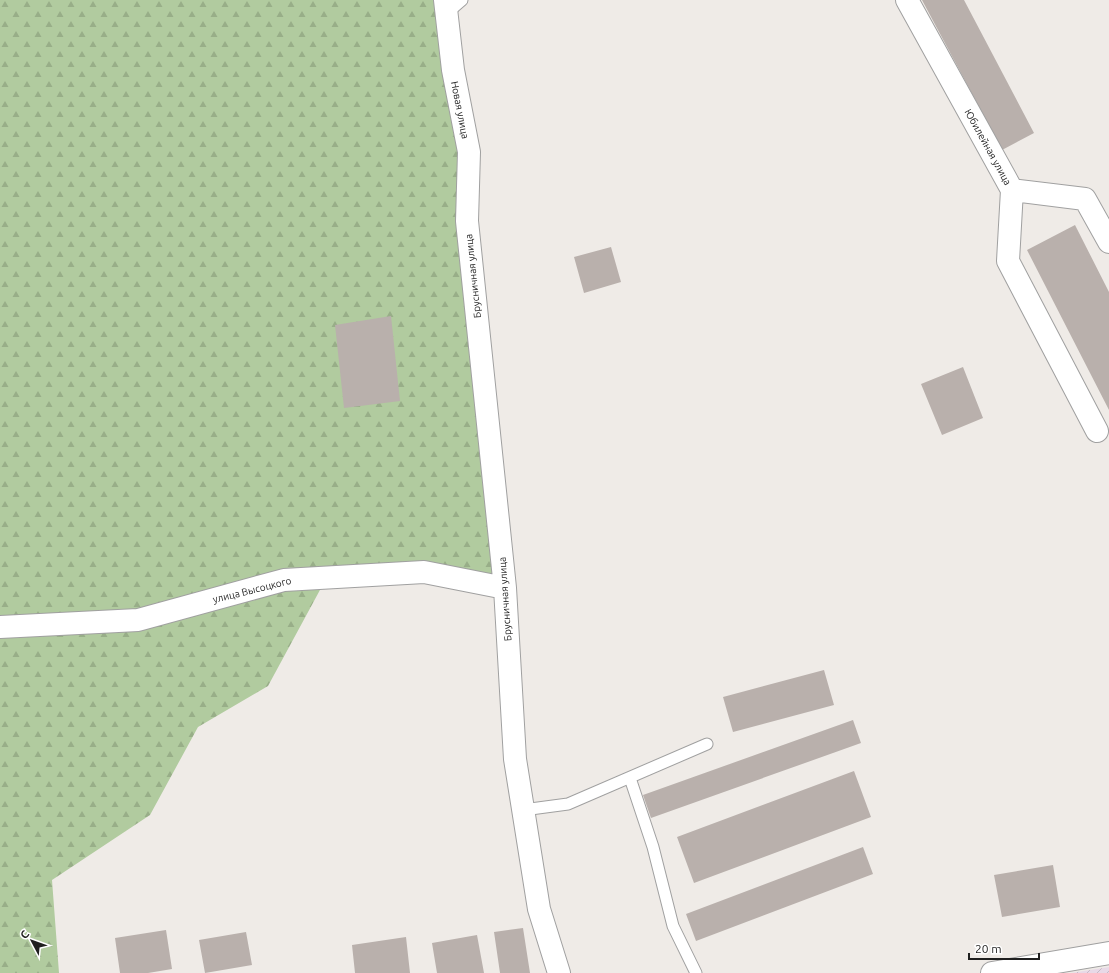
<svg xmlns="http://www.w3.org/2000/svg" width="1109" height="973" viewBox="0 0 1109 973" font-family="Ubuntu,sans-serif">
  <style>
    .industrial { fill: url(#industrial-furrows) }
    .forest { fill: url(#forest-firs) }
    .building { fill: #b9b0ac }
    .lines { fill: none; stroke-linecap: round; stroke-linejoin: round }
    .lane-casing { stroke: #a0a0a0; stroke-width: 13 }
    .street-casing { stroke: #a0a0a0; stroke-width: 24 }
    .lane { stroke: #fff; stroke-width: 11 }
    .street { stroke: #fff; stroke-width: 22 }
    .labels { text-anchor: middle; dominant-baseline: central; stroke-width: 3.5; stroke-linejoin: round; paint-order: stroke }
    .street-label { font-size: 10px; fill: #1f1f1f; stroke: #fff }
  </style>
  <defs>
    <pattern id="industrial-furrows" width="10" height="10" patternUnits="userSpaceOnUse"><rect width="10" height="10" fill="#e8d9e7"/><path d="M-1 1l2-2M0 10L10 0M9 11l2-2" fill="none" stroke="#c7bac6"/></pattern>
    <pattern id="forest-firs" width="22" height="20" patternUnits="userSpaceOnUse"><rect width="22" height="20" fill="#b1cb9f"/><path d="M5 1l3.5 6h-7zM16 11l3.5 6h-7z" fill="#98ae88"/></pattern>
  </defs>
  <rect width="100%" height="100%" fill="#efebe7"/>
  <path class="industrial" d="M 1109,967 L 1109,973 L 1071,973 Z"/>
  <path class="forest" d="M 0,0 L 462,0 L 447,13 L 505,588 L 424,572 L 327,577 L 268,686 L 198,727 L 150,815 L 52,880 L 59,973 L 0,973 Z"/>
  <path class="building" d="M 922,0 L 964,0 L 1034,133 L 1002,150 Z
    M 1075,225 L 1109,292 L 1109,410 L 1027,250 Z
    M 611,247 L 621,282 L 584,293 L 574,257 Z
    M 391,316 L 400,401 L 344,408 L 335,325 Z
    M 963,367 L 983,418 L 942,435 L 921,384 Z
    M 824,670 L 834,705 L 733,732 L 723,697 Z
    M 853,720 L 861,743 L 651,818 L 643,795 Z
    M 854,771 L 871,817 L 694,883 L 677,837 Z
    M 863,847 L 873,874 L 696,941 L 686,914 Z
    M 1053,865 L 1060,907 L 1002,917 L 994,875 Z
    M 523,928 L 530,973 L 500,973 L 494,932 Z
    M 166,930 L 172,969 L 148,973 L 120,973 L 115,938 Z
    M 246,932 L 252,965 L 205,973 L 199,940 Z
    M 477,935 L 484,973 L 437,973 L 432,943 Z
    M 406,937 L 410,973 L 355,973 L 352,945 Z"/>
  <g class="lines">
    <defs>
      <path id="lane" d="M 447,13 L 462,0
        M 630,778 L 653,847 L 673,926 L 696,973
        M 523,810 L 568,804 L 707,744"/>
      <path id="street" d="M 445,0 L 453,70 L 469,152 L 467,221 L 505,588 L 515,759 L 539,909 L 559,973
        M 907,0 L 1012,190 L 1008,261 L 1097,431
        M 1012,190 L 1085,199 L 1109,242
        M 0,627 L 138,620 L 284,580 L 424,572 L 505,588
        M 992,973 L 1109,953"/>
    </defs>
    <use href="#lane" class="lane-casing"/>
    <use href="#street" class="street-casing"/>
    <use href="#lane" class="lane"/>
    <use href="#street" class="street"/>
  </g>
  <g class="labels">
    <g class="street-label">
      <text transform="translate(460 110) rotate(79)">Новая улица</text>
      <text transform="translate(988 147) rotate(61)">Юбилейная улица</text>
      <text transform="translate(473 276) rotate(-96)">Брусничная улица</text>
      <text transform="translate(252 590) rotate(-14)">улица Высоцкого</text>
      <text transform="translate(505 599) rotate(-94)">Брусничная улица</text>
    </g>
  </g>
  <g transform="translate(32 941) rotate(311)" stroke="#ffffff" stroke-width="3" paint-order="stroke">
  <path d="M0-3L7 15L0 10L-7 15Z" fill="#1f1f1f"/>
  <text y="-6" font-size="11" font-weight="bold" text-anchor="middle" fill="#1f1f1f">С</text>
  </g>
  <path d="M969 953v6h70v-6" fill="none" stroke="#1f1f1f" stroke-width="2"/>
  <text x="975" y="953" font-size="12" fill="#1f1f1f" stroke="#ffffff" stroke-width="3" paint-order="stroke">20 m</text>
</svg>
